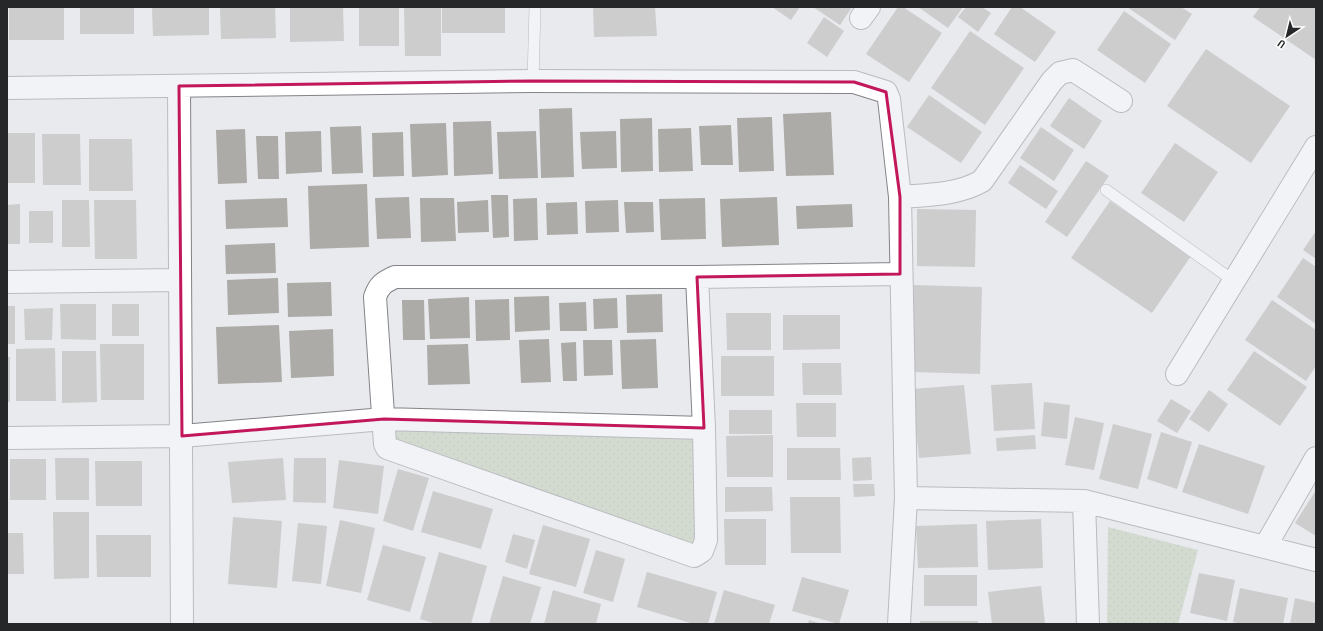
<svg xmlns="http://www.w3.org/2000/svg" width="1323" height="631" viewBox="0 0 1323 631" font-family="'Archivo Narrow',sans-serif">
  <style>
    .park { fill: url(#park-dots) }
    .building { fill: #adaba7 }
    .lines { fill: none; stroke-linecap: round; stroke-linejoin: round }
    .lane-casing { stroke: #828488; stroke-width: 12 }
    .street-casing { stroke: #828488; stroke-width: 24 }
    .lane { stroke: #fff; stroke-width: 11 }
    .street { stroke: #fff; stroke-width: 22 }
    .marked { fill: none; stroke: #c2185b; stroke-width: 3; stroke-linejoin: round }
  </style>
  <defs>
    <pattern id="park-dots" width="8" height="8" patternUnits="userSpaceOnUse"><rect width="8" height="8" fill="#bacaae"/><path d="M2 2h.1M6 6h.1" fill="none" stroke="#a0ae96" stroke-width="1.8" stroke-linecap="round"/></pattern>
  </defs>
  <rect width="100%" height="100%" fill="#e8eaee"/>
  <path class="park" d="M 386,420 L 698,433 L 697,551 L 387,442 Z
    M 1108,527 L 1198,550 L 1178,624 L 1107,624 Z"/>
  <path class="building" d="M 9,7 L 64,7 L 64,40 L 9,40 Z
    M 80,7 L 134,7 L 134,34 L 80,34 Z
    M 152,7 L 209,7 L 209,35 L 153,36 Z
    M 220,7 L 275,7 L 276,38 L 221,39 Z
    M 290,7 L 343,7 L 344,41 L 290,42 Z
    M 359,7 L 399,7 L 399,46 L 359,46 Z
    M 404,7 L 441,7 L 441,56 L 405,56 Z
    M 442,7 L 505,7 L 505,33 L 442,33 Z
    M 593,7 L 655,7 L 657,36 L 594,37 Z
    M 772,7 L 800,7 L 791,20 Z
    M 813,7 L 852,7 L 840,25 Z
    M 898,7 L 903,7 L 942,33 L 909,82 L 866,54 Z
    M 918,7 L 963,7 L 948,28 Z
    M 966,7 L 982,7 L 991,13 L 978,32 L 958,17 Z
    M 1012,7 L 1020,7 L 1056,32 L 1035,62 L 994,34 Z
    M 1127,7 L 1181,7 L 1192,14 L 1175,40 Z
    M 1260,7 L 1316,7 L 1316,60 L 1253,17 Z
    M 1124,11 L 1171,44 L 1145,83 L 1097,50 Z
    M 824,17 L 844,31 L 827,57 L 807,43 Z
    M 970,31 L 1024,68 L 985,125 L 931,88 Z
    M 1206,49 L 1290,106 L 1251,163 L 1167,106 Z
    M 929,95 L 982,132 L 961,163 L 907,127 Z
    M 1069,98 L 1102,121 L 1084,149 L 1050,126 Z
    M 572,108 L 574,177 L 541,178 L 539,109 Z
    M 831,112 L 834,175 L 786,176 L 783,114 Z
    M 772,117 L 774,171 L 739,172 L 737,118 Z
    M 652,118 L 653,171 L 621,172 L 620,119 Z
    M 491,121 L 493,174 L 454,176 L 453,122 Z
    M 446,123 L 448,175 L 412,177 L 410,124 Z
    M 731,125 L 733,165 L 701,165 L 699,126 Z
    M 361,126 L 363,173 L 332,174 L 330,127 Z
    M 1041,127 L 1074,150 L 1054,181 L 1020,158 Z
    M 691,128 L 693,171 L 659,172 L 658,129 Z
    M 245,129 L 247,183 L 218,184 L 216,130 Z
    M 321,131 L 322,172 L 286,174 L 285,132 Z
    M 536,131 L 538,178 L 499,179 L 497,132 Z
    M 616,131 L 617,168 L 582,169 L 580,132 Z
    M 403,132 L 404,176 L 373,177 L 372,133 Z
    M 7,133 L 35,133 L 35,183 L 7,183 Z
    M 42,134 L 80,134 L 81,185 L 43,185 Z
    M 256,136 L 278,136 L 279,179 L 258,179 Z
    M 89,139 L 132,139 L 133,191 L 89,191 Z
    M 1175,143 L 1218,172 L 1184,222 L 1141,193 Z
    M 1086,161 L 1109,176 L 1067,237 L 1045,222 Z
    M 1020,165 L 1058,191 L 1046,209 L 1008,183 Z
    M 367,184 L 369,247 L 310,249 L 308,186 Z
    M 491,195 L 508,195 L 509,237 L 493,238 Z
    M 409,197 L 411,238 L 377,239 L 375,198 Z
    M 777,197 L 779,245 L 722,247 L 720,199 Z
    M 287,198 L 288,227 L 226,229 L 225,200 Z
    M 420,198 L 454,198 L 456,241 L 421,242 Z
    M 537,198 L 538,240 L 514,241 L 513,199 Z
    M 705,198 L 706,239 L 661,240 L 659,199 Z
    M 62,200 L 89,200 L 90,247 L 62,247 Z
    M 94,200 L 136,200 L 137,259 L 95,259 Z
    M 488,200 L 489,232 L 458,233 L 457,202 Z
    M 618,200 L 619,232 L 586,233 L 585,201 Z
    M 1110,201 L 1191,256 L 1152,313 L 1071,258 Z
    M 577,202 L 578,234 L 547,235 L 546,203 Z
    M 624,202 L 653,202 L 654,232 L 626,233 Z
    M 20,204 L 20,244 L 7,244 L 7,205 Z
    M 852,204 L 853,227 L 797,229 L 796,206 Z
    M 917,209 L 976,210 L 975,267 L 917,266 Z
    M 29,211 L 53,211 L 53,243 L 29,243 Z
    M 1316,231 L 1316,259 L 1303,250 Z
    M 275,243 L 276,273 L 226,274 L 225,245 Z
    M 1303,258 L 1316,267 L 1316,324 L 1277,297 Z
    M 278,278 L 279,313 L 228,315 L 227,280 Z
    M 331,282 L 332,316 L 288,317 L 287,283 Z
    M 914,285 L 982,287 L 980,374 L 913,372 Z
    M 662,294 L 663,332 L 627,333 L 626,295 Z
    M 549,296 L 550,330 L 515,332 L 514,297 Z
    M 469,297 L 470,338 L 430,339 L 428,299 Z
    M 617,298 L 618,328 L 594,329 L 593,299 Z
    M 509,299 L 510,340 L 476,341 L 475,300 Z
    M 402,300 L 424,300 L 425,340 L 403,340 Z
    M 1272,300 L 1316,330 L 1316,366 L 1306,381 L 1245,340 Z
    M 586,302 L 587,331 L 560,331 L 559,303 Z
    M 60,304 L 96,304 L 96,340 L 61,339 Z
    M 112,304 L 139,304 L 139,336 L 112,336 Z
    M 7,306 L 15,306 L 15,344 L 7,344 Z
    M 53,308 L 52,340 L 25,340 L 24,309 Z
    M 726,313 L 771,313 L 771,350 L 727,350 Z
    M 783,315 L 840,315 L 840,349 L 783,350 Z
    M 279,325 L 282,382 L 218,384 L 216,327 Z
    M 333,329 L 334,376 L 291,378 L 289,331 Z
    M 549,339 L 551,382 L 521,383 L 519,340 Z
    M 656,339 L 658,388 L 622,389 L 620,340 Z
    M 583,340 L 612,340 L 613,375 L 584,376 Z
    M 576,342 L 577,381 L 563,381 L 561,343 Z
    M 100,344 L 144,344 L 144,400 L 101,400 Z
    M 468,344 L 470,384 L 428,385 L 427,345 Z
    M 55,348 L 56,401 L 16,401 L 16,349 Z
    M 62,351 L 96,351 L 97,402 L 62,403 Z
    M 1254,351 L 1307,387 L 1280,426 L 1227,390 Z
    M 721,356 L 774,356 L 774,396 L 721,396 Z
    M 7,357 L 10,357 L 10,402 L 7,402 Z
    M 802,363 L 841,363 L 842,395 L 803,395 Z
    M 1032,383 L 1035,429 L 994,431 L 991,385 Z
    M 964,385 L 971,454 L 919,458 L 912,389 Z
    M 1209,390 L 1228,404 L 1209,432 L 1189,419 Z
    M 1171,399 L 1191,411 L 1177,433 L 1157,421 Z
    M 1044,402 L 1070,405 L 1067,439 L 1041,436 Z
    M 796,403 L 836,403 L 836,437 L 797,437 Z
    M 729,410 L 772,410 L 772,434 L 729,434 Z
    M 1075,417 L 1104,423 L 1094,470 L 1065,465 Z
    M 1113,424 L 1152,434 L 1138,489 L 1099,479 Z
    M 1161,432 L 1192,442 L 1177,489 L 1147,479 Z
    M 773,435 L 773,477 L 727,477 L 726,436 Z
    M 1035,435 L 1036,449 L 997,451 L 996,438 Z
    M 1199,444 L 1265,466 L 1248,514 L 1182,492 Z
    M 787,448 L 840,448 L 841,480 L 787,480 Z
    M 871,457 L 872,480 L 853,481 L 852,458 Z
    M 55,458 L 89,458 L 89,500 L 56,500 Z
    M 283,458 L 286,500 L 232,503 L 228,462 Z
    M 294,458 L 326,458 L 326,503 L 293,502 Z
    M 10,459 L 46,459 L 46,500 L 10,500 Z
    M 339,460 L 384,466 L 378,514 L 333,508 Z
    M 95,461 L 142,461 L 142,506 L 96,506 Z
    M 398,469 L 429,478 L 413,531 L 383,521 Z
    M 853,484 L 874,484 L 875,496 L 854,497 Z
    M 725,487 L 772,487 L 773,511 L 725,512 Z
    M 1316,490 L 1316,536 L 1295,523 Z
    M 433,491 L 493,509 L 481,549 L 421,532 Z
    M 790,497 L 840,497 L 841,553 L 791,553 Z
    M 53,512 L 89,512 L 89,578 L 54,579 Z
    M 233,517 L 282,521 L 277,588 L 228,584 Z
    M 724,519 L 766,519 L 766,565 L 725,565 Z
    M 1041,519 L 1043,568 L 988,570 L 986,521 Z
    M 340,520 L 375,528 L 361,593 L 326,586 Z
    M 298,523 L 327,526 L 321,584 L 292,581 Z
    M 977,524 L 978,567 L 918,568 L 916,526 Z
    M 543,525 L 590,539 L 576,587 L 529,574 Z
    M 7,533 L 23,533 L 24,574 L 7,574 Z
    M 513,534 L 535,540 L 527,569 L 505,562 Z
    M 96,535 L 151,535 L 151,577 L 97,577 Z
    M 383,545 L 426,557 L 410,612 L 367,600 Z
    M 596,550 L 625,559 L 613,602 L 583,593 Z
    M 439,552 L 487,566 L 471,624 L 437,624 L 420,619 Z
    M 647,572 L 717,592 L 708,624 L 694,624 L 637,607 Z
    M 1199,573 L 1235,580 L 1227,621 L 1190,613 Z
    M 924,575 L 977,575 L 977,606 L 924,606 Z
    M 503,576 L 541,587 L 530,624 L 489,624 Z
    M 802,577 L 849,590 L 839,624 L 792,611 Z
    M 1041,586 L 1045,624 L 992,624 L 988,592 Z
    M 1240,588 L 1288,598 L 1283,624 L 1242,624 L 1233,622 Z
    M 553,590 L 601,604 L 596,624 L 544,624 Z
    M 724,590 L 775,605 L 769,624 L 714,624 Z
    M 1295,598 L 1316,603 L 1316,624 L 1290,624 Z
    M 809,620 L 821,624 L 808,624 Z
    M 920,621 L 978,621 L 978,624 L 920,624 Z"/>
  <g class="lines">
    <defs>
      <path id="lane" d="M 533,81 L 535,7
        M 1106,190 L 1234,281"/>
      <path id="street" d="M 861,18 L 869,7
        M 179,86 L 182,624
        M 7,88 L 533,81 L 854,82 L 886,92 L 889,99 L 900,197 L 906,498 L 899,624
        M 900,197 C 928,195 957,195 982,181 L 1052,81 L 1060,73 L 1073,70 L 1121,101
        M 697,277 L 704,428 L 706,540 L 702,551 L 694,556 L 387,448 L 385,444 L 375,297 C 379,285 384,282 395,277 L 697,277 L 900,274
        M 7,282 L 179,280
        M 1177,374 L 1316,147
        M 7,438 L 182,436 L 384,419 L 704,428
        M 906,498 L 1084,501 L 1316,560
        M 1084,501 L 1088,624
        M 1265,547 L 1316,458"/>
    </defs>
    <use href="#lane" class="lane-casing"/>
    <use href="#street" class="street-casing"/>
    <use href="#lane" class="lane"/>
    <use href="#street" class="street"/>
  </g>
  <path d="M0 0H1323V631H0ZM 533,81 L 854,82 L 886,92 L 900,197 L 900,274 L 697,277 L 704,428 L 384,419 L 182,436 L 179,86 Z" fill="#e8eaee" fill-opacity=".55" fill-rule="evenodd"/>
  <path class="marked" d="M 533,81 L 854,82 L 886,92 L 900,197 L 900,274 L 697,277 L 704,428 L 384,419 L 182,436 L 179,86 Z"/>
  <rect width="1323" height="631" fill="none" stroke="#262728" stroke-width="16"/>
  <g transform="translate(1287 36) rotate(215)" stroke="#ffffff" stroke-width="3" paint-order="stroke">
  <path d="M0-3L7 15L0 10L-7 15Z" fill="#262728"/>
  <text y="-6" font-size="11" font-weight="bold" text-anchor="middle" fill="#262728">U</text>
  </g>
</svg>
